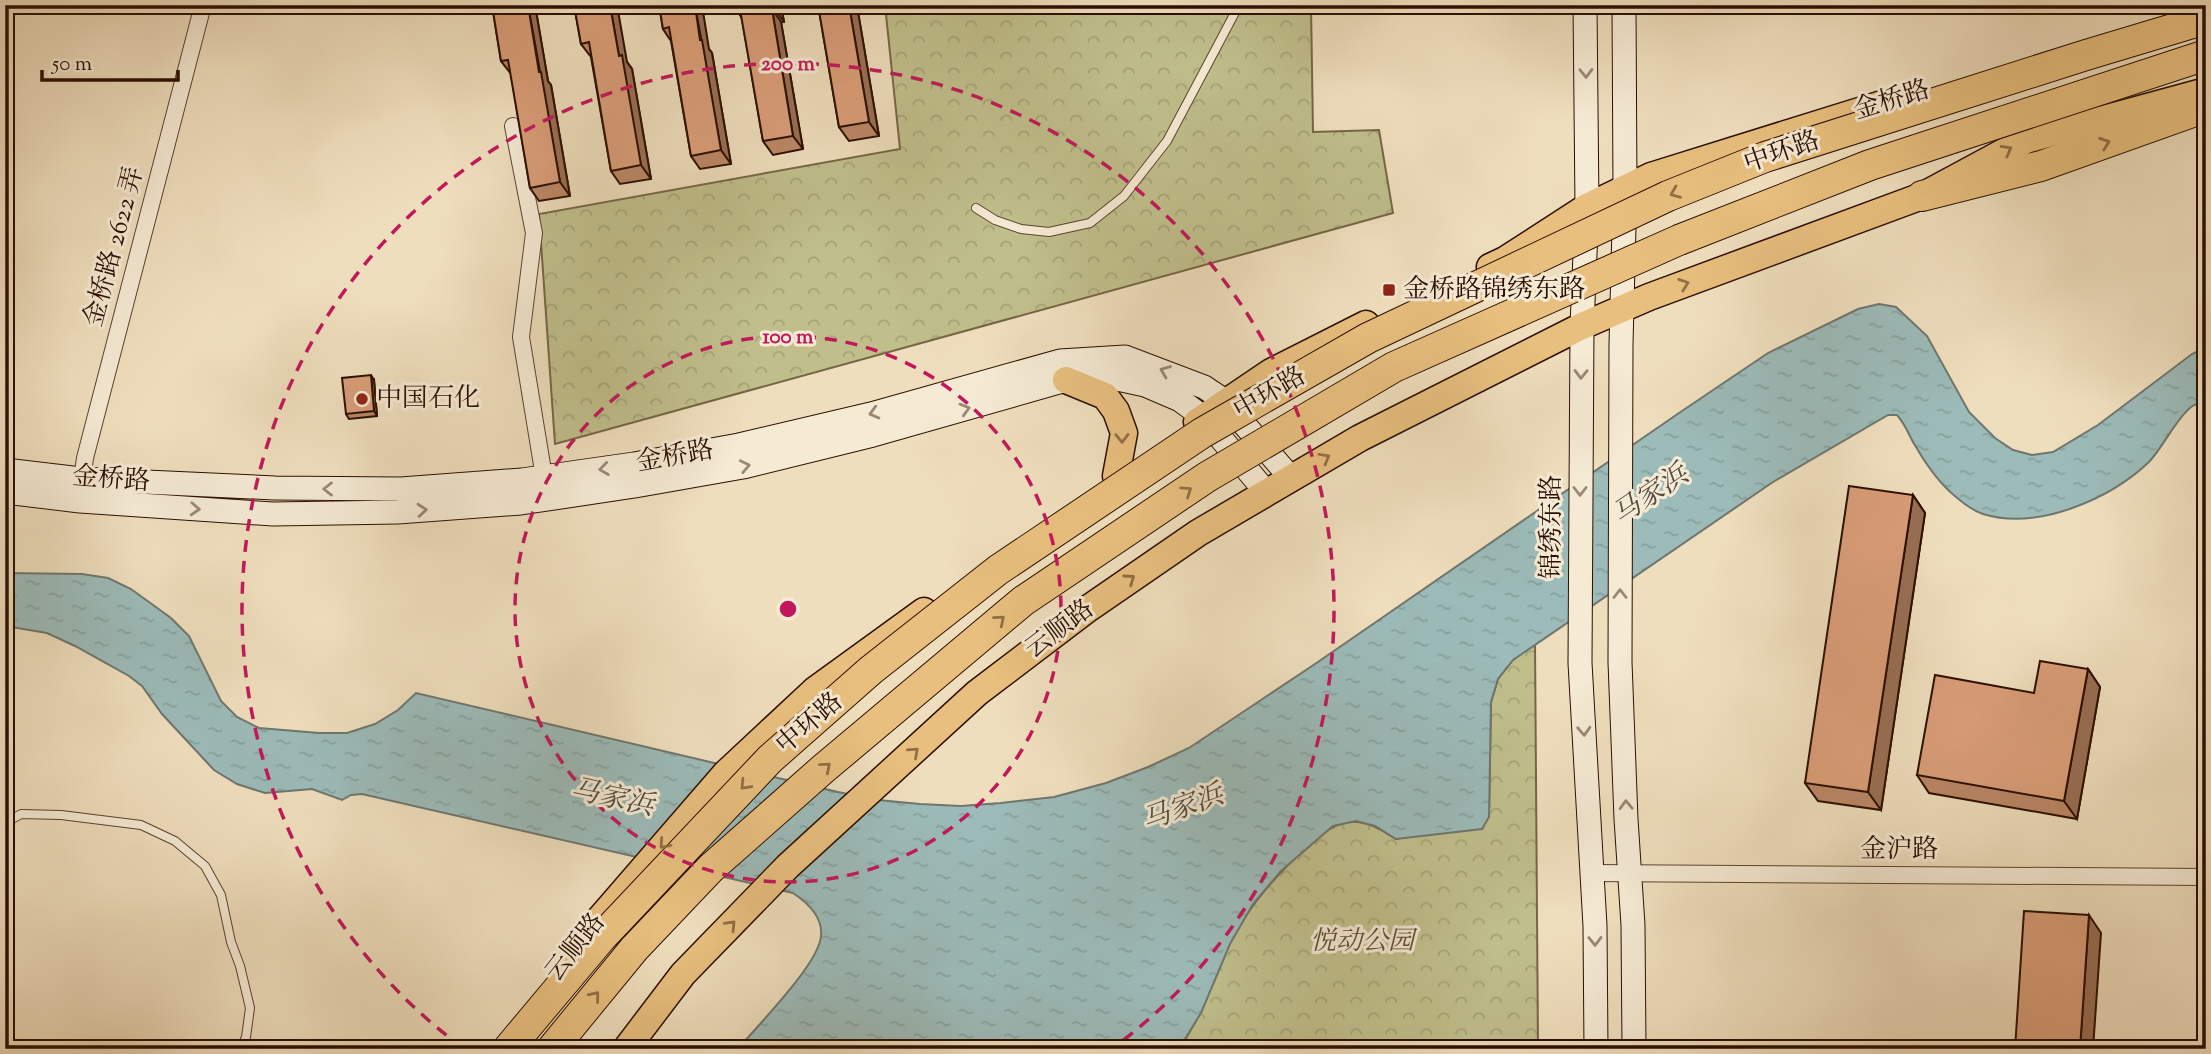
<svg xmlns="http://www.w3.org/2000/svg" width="2211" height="1054" viewBox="0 0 2211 1054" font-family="'Sorts Mill Goudy','Noto Serif SC',serif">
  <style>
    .forest { fill: url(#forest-crowns); stroke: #766646; stroke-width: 2 }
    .water { fill: url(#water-ripples); stroke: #6f766f; stroke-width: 2 }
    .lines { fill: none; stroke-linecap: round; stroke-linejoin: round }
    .lane-casing { stroke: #5c4230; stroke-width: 10 }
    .street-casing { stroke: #5c4230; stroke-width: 18 }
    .secondary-casing { stroke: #2b0e01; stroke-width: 25 }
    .primary-casing { stroke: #2b0e01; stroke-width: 29 }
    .highway-casing { stroke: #2b0e01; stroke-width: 32 }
    .lane { stroke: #f5ead4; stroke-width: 8 }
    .street { stroke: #f5ead4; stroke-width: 16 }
    .secondary { stroke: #f5ead4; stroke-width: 23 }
    .primary { stroke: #e8bf7e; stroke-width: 26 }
    .highway { stroke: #e8bf7e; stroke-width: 30 }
    .highway-bridge-casing { stroke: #2b0e01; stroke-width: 32; stroke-linecap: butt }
    .highway-bridge { stroke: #e8bf7e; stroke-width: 30 }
    .wall { fill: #bb8766; stroke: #2b0e01; stroke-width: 2 }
    .shaded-wall { fill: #986e53; stroke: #2b0e01; stroke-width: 2 }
    .building { fill: #d99d77; stroke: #2b0e01; stroke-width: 2 }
    .oneway { stroke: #9a8775 }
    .oneway2 { stroke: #936f46 }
    .ring { fill: none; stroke: #c2185b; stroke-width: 3.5; stroke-dasharray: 12 9 }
    .poi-dot { fill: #8f2418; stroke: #f5ead4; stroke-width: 2.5 }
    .labels { text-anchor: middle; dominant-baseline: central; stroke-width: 6; stroke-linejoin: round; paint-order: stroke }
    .street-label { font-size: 26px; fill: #2b0e01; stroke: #f5ead4 }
    .poi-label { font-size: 26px; fill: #2b0e01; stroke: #f5ead4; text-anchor: start }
    .park-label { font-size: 26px; font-style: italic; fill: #5f4c32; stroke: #f5ead4 }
    .water-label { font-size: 28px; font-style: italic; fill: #534b41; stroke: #f5ead4 }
    .centre { fill: #c2185b; stroke: #f5ead4; stroke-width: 3.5 }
    .ring-label { font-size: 21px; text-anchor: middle; font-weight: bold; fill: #c2185b; stroke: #f5ead4; stroke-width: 6; stroke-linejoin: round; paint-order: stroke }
  </style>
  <defs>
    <pattern id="forest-crowns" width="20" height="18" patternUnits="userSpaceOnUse" patternTransform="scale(1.75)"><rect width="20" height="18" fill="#c0bf8c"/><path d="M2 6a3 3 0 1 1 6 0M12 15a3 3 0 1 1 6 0" fill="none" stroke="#a5a377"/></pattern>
    <pattern id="water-ripples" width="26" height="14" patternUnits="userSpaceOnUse" patternTransform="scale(1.75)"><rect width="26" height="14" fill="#9cbbb9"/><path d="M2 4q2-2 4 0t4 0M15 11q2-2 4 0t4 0" fill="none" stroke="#87a09d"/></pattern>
  </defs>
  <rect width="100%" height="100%" fill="#efdebd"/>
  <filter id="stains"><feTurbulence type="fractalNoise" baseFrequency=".00286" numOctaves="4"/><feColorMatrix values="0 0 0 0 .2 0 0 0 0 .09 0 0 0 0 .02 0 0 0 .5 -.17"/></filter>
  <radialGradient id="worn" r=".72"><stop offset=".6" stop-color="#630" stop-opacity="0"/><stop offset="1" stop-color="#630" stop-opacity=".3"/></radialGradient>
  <path class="forest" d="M 885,5 L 1311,5 L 1313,132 L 1379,130 L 1393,213 L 555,444 L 539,214 L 900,149 Z
    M 1535,643 L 1538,1049 L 1179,1049 C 1203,1014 1212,980 1230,943 C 1249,905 1276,876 1306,847 C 1320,835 1337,820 1357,822 C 1372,823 1384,832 1396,839 L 1489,817 L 1491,702 L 1498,679 L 1513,660 Z"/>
  <path class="water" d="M 1879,304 L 1896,307 L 1927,336 L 1969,412 L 1995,438 L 2013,450 L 2032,455 L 2053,452 L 2098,425 L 2192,354 L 2206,347 L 2206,400 C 2201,402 2195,404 2191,407 C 2176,419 2163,447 2149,462 C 2110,499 2037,531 1983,514 C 1974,511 1963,503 1956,497 C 1941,485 1926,464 1916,447 C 1909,436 1906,425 1897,415 L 1888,415 L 1773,482 L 1513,660 L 1498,679 L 1491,702 L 1489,817 L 1482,829 L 1396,839 L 1375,826 L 1356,821 L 1333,826 L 1281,871 L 1253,904 L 1230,944 L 1201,1013 L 1179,1049 L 738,1049 C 757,1026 819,964 821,936 C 823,917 808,903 793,893 L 362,794 L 351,795 L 342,800 L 312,789 L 265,793 L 237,784 L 214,770 L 162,714 L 142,686 L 129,676 L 75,646 L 47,633 L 5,626 L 5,573 L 82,574 L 108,578 L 131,589 L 171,618 L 189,636 L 221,701 L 237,717 L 259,728 L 319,733 L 347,733 L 375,724 L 398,710 L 416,693 L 838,792 L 878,800 L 920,804 L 961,806 L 1001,803 L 1054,797 L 1106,783 L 1148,767 L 1189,748 L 1315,664 L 1679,413 L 1768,353 L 1858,309 Z"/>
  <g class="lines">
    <defs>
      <path id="lane" d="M 976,208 L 995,220 L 1021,229 L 1049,232 L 1090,223 L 1124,196 L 1167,141 L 1239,5
        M 5,823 L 21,814 L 61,815 L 141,825 L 175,841 L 205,866 L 221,895 L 231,942 L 240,966 L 250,1008 L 246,1037 L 241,1049"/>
      <path id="street" d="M 513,126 L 534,233 L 521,337 L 544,477
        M 81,488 L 85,458 L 203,5
        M 1591,873 L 2206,877"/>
      <path id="secondary" d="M 1585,5 L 1587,207 L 1582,326 L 1580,663 L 1595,926 L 1596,1049
        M 1624,5 L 1625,188 L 1621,344 L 1620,662 L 1626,819 L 1633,925 L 1634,1049
        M 5,470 L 81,479 L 275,488 L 401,489 L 522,480 L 634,464 L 739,445 L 871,414 L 1060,361 L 1125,357 L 1204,387 L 1222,399 L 1291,478
        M 5,492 L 80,501 L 273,514 L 398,512 L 521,503 L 635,486 L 743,467 L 873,435 L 1066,380 L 1108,377 L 1145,385 L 1180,400 L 1203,417 L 1266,492"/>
      <path id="primary" d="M 1490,267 L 1505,260 L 1587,207 L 1651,176 L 1882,104
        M 1066,380 L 1105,396 L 1116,411 L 1124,433 L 1116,476
        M 1197,422 L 1271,372 L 1366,324
        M 577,945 L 726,773 L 815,690 L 924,611
        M 626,1049 L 683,974 L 788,866 L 977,693 L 1089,608 L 1198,533 L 1360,438 L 1582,326 L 1649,297 L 1922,196 L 2026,140 L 2206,91"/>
      <path id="highway" d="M 1922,196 L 2041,166 L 2206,107"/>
    </defs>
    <use href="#lane" class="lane-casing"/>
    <use href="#street" class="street-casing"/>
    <use href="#secondary" class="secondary-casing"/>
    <use href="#primary" class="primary-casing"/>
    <use href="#highway" class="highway-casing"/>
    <use href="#lane" class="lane"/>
    <use href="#street" class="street"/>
    <use href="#secondary" class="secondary"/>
    <use href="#primary" class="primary"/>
    <use href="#highway" class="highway"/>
    <defs>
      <path id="highway-bridge" d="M 508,1049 L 601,938 L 770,759 L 871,670 L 998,570 L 1202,433 L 1368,338 L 1668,196 L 1765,157 L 2086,55 L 2206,19
        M 552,1049 L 634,949 L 711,868 L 823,769 L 1023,601 L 1207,477 L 1394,367 L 1679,240 L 1870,165 L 2206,55"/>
    </defs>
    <use href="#highway-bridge" class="highway-bridge-casing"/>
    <use href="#highway-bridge" class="highway-bridge"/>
  </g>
  <path class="wall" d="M 492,5 L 535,5 L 548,81 L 551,85 L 570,196 L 539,201 L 530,188 L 511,74 L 501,61 Z
    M 574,5 L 627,62 L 632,69 L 651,179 L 620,184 L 611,171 L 591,57 L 581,44 Z
    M 659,5 L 709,49 L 712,53 L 731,164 L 700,169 L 691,156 L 671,41 L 663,29 Z
    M 738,5 L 781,5 L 784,22 L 781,22 L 803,149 L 773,155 L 763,141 L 742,19 L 740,15 Z
    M 818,5 L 858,5 L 857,6 L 879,136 L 849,141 L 839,127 Z
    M 374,380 L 377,416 L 349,419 L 346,414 Z
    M 1913,495 L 1925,513 L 1881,810 L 1818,801 L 1805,783 Z
    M 2088,669 L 2100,687 L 2077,819 L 1929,793 L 1917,775 L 2034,693 Z"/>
  <path class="shaded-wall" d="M 528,5 L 535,5 L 548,81 L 551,85 L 570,196 L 560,182 Z
    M 610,5 L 617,5 L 627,62 L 632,69 L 651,179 L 641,165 L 619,56 Z
    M 695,5 L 702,5 L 709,49 L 712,53 L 731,164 L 721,150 Z
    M 774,5 L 781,5 L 784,22 L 774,8 Z
    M 849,5 L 857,6 L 879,136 L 869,122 Z
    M 772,9 L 781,22 L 803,149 L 793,136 Z
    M 371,375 L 374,380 L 377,416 L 374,411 Z
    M 1913,495 L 1925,513 L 1881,810 L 1868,792 Z
    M 2088,669 L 2100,687 L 2077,819 L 2064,801 Z
    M 2089,915 L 2101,933 L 2093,1049 L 2080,1049 Z"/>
  <path class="building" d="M 492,5 L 528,5 L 539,72 L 541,72 L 560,182 L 530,188 L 508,60 L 501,61 Z
    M 574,5 L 610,5 L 619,56 L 622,55 L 641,165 L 611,171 L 589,42 L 581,44 Z
    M 659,5 L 695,5 L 700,40 L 702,40 L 721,150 L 691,156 L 669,27 L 663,29 Z
    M 738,5 L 774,5 L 774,8 L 772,9 L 793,136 L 763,141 L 741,15 L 740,15 Z
    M 818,5 L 849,5 L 869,122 L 839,127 Z
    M 371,375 L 374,411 L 346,414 L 342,378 Z
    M 1849,486 L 1913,495 L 1868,792 L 1805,783 Z
    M 2040,661 L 2088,669 L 2064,801 L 1917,775 L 1935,675 L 2034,693 Z
    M 2024,911 L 2089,915 L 2080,1049 L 2015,1049 Z"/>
  <defs><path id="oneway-chevron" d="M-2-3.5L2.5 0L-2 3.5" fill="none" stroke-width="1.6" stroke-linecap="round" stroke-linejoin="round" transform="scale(1.75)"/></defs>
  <g class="oneway">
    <use href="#oneway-chevron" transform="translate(1586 73) rotate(89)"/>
    <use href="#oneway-chevron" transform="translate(1165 371) rotate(-159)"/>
    <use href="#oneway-chevron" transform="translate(1581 374) rotate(91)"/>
    <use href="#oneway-chevron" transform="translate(965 409) rotate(-16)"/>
    <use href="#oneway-chevron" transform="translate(874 413) rotate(165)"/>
    <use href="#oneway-chevron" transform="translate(745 466) rotate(-12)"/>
    <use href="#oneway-chevron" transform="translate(604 469) rotate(172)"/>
    <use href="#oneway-chevron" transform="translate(328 489) rotate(-180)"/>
    <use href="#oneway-chevron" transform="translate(1580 491) rotate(90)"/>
    <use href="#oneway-chevron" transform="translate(195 509) rotate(3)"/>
    <use href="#oneway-chevron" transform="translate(422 510) rotate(-5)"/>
    <use href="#oneway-chevron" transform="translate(1620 594) rotate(-90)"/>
    <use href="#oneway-chevron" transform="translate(1584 731) rotate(87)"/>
    <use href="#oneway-chevron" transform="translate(1626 805) rotate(-92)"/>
    <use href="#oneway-chevron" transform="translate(1595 941) rotate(89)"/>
  </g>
  <g class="oneway2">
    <use href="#oneway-chevron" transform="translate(2105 143) rotate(-20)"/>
    <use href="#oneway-chevron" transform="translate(2007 150) rotate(-29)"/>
    <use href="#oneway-chevron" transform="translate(1675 193) rotate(158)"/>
    <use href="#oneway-chevron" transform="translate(1684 284) rotate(-20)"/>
    <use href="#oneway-chevron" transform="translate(1122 438) rotate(89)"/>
    <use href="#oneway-chevron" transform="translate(1325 458) rotate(-30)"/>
    <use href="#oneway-chevron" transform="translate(1187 491) rotate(-34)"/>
    <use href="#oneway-chevron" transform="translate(1130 579) rotate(-35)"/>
    <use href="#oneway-chevron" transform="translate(1000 620) rotate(-40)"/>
    <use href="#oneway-chevron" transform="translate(914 752) rotate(-42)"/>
    <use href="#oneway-chevron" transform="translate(826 767) rotate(-41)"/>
    <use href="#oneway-chevron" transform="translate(745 785) rotate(133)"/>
    <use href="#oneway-chevron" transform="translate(664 844) rotate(131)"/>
    <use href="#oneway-chevron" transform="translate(731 925) rotate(-46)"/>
    <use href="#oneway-chevron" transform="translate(595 996) rotate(-51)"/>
  </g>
  <g class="ring">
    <circle cx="788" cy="609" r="273"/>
    <path d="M463 1048A546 546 0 1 1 1113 1048"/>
  </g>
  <g class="poi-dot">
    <rect x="1382" y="283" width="14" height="14" rx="3.5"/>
    <circle cx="362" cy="399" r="7"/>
  </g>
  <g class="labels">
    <g class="street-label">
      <text transform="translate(1892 101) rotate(-17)">金桥路</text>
      <text transform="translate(1782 153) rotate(-19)">中环路</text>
      <text transform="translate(115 247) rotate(-75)">金桥路 2622 弄</text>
      <text transform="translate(1270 394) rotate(-30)">中环路</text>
      <text transform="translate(675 457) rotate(-10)">金桥路</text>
      <text transform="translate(111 480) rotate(4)">金桥路</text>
      <text transform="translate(1552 527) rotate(-90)">锦绣东路</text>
      <text transform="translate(1060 630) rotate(-37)">云顺路</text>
      <text transform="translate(810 724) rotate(-41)">中环路</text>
      <text x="1899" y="850">金沪路</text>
      <text transform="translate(576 948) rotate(-52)">云顺路</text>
    </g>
    <g class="poi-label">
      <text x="1403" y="290">金桥路锦绣东路</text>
      <text x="376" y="399">中国石化</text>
    </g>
    <g class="park-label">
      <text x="1362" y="942">悦动公园</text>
    </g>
    <g class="water-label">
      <text transform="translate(1651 496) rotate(-34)">马家浜</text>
      <text transform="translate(612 799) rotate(12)">马家浜</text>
      <text transform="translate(1183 809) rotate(-20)">马家浜</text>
    </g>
  </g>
  <circle cx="788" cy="609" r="10" class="centre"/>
  <g class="ring-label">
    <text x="788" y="70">200 m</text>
    <text x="788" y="343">100 m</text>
  </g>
  <rect width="2211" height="1054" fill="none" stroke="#efdebd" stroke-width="28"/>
  <rect x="7" y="7" width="2197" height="1040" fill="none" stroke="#2b0e01" stroke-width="3.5"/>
  <rect x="14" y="14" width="2183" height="1026" fill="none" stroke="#2b0e01" stroke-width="2"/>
  <path d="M42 70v10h136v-10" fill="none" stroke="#2b0e01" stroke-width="3.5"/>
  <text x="52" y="70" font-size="21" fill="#2b0e01" stroke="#f5ead4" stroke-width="5" paint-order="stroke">50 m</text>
  <rect width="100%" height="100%" filter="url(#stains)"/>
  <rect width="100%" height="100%" fill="url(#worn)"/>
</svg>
